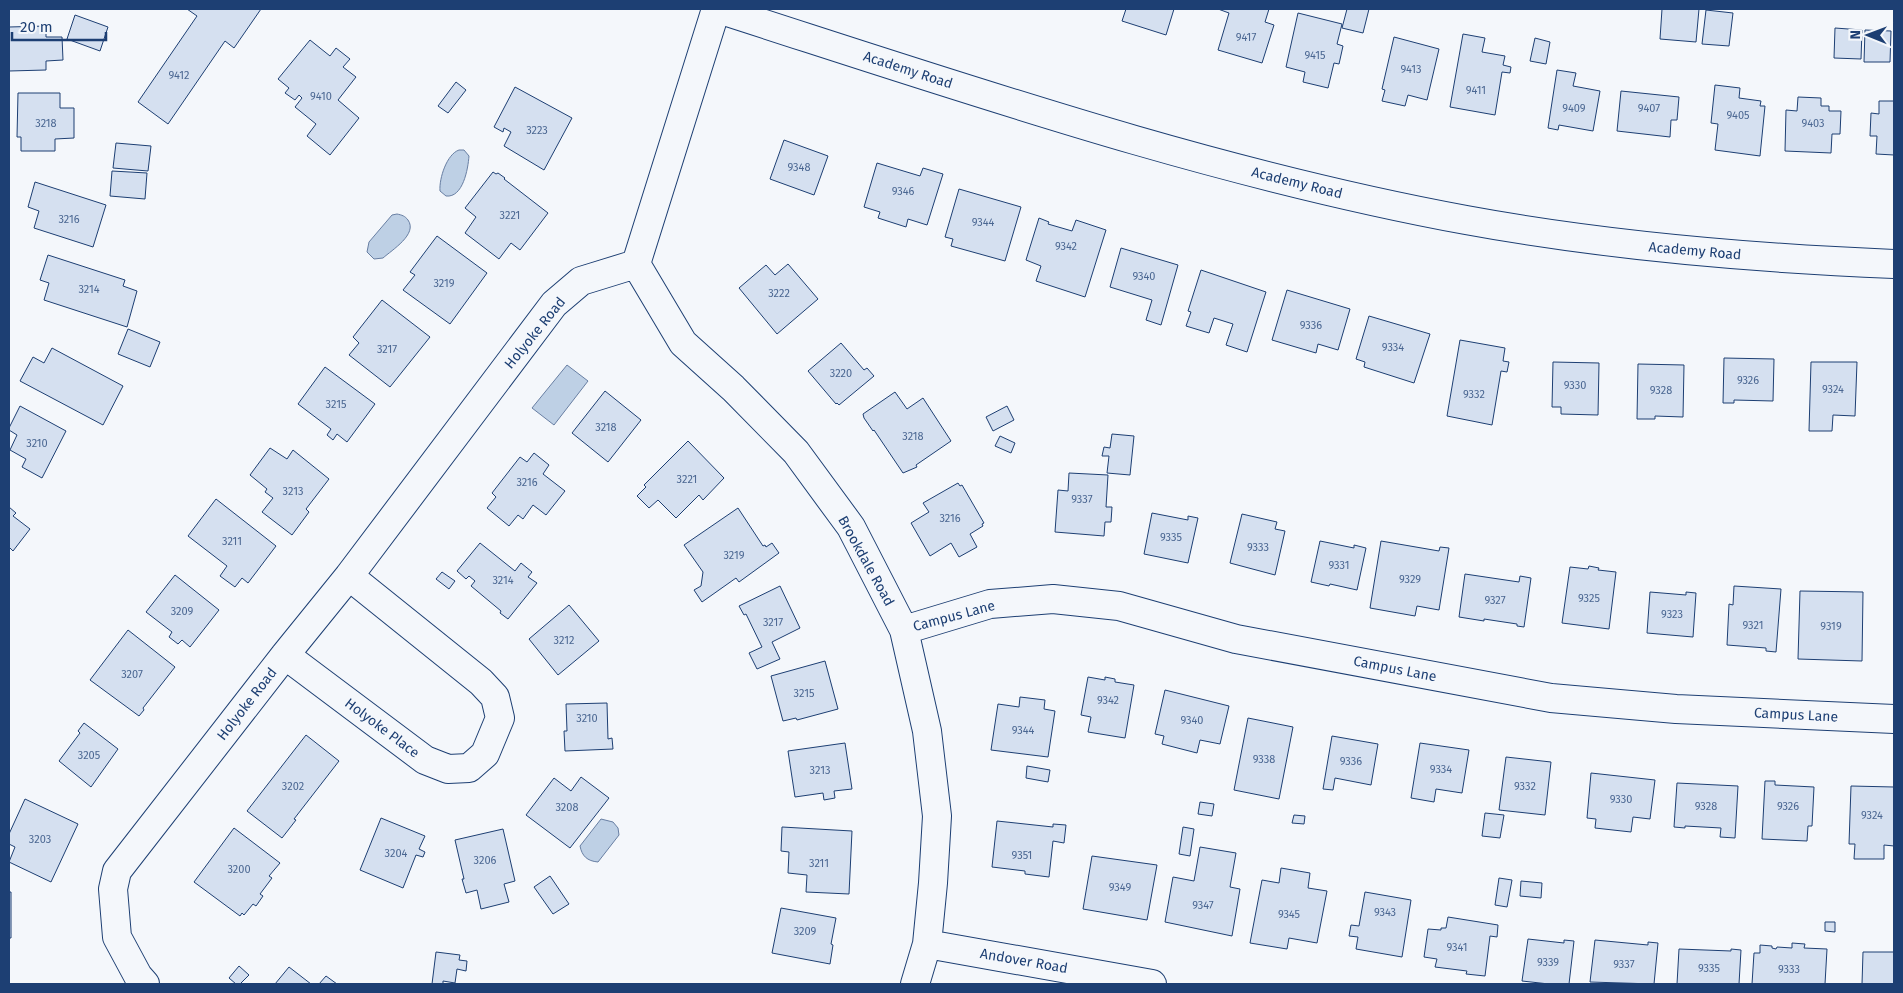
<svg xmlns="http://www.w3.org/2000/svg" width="1903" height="993" viewBox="0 0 1903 993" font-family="'Fira Sans',sans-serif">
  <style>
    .water { fill: #bed0e5; stroke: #687fa3 }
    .building { fill: #d5e0f0; stroke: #1d3f73 }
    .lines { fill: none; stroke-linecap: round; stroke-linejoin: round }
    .minor-casing { stroke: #1d3f73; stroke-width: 30 }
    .major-casing { stroke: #1d3f73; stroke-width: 30 }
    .minor { stroke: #f4f7fb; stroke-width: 28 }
    .major { stroke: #f4f7fb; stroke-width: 28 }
    .labels { text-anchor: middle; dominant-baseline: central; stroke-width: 4; stroke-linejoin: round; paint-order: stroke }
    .number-label { font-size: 11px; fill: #4b6792 }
    .street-label { font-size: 14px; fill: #1d3f73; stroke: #f4f7fb }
  </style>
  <rect width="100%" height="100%" fill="#f4f7fb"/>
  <path class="water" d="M 459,150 L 464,150 L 469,156 C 468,169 463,198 446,196 L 440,191 C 439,178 447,154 459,150 Z
    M 397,214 C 402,215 405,216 408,220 C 418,234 392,250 383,258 L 374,259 L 367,252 L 369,242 L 392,215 Z
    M 567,365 L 588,381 L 554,425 L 532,408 Z
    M 601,819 L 613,822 L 618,828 L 619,835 L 598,862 C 587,861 582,856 580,846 Z"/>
  <path class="building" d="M 187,9 L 261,9 L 234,48 L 225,41 L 168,124 L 138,102 L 197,16 Z
    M 1126,9 L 1174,9 L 1166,35 L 1122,21 Z
    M 1218,9 L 1269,9 L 1265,22 L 1274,25 L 1262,63 L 1218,50 L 1229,13 Z
    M 1347,9 L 1369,9 L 1363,33 L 1342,28 Z
    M 1662,9 L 1699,9 L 1696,42 L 1660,39 Z
    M 1706,10 L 1733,13 L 1729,46 L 1702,44 Z
    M 1298,13 L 1342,24 L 1337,44 L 1343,46 L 1339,64 L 1334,63 L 1328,88 L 1303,82 L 1305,72 L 1286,67 Z
    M 75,15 L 108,27 L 100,51 L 67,39 Z
    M 46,26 L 46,37 L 62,37 L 63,60 L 46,61 L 46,70 L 9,71 L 9,27 Z
    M 1835,28 L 1862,30 L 1861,59 L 1834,58 Z
    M 1865,30 L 1891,31 L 1890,62 L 1864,62 Z
    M 1463,34 L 1485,38 L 1482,52 L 1505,56 L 1503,65 L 1511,67 L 1510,73 L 1502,72 L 1495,115 L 1450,107 Z
    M 1394,37 L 1439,49 L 1427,100 L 1408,95 L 1405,106 L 1382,101 L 1385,90 L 1382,89 Z
    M 1535,38 L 1550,42 L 1546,64 L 1530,61 Z
    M 310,40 L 330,56 L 336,48 L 350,59 L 343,67 L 356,77 L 338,100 L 359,118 L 330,155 L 307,136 L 316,124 L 295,107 L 302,98 L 299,95 L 295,100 L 285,93 L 289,88 L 278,79 Z
    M 1557,70 L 1576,73 L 1573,86 L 1600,91 L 1593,131 L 1559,125 L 1558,130 L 1548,128 Z
    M 456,82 L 466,90 L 448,113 L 438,106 Z
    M 1715,85 L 1740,88 L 1739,98 L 1761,101 L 1760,106 L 1765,106 L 1760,156 L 1715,150 L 1718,124 L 1711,123 Z
    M 515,87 L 572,118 L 544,170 L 504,146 L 511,132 L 504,128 L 503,132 L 494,127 Z
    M 1621,91 L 1679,97 L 1677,120 L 1671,120 L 1670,137 L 1617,131 Z
    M 18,93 L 60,93 L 60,108 L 74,108 L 74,138 L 55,139 L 55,151 L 21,151 L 21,137 L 17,137 Z
    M 1798,97 L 1821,98 L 1821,106 L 1829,106 L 1829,111 L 1841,111 L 1840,134 L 1832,134 L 1831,153 L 1785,151 L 1786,110 L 1797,111 Z
    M 1879,101 L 1894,101 L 1894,155 L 1876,154 L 1877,136 L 1870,136 L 1871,113 L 1879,114 Z
    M 784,140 L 828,156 L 814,195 L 770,179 Z
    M 116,143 L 151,146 L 148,171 L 113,168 Z
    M 877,163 L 920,176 L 923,168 L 943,174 L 927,225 L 908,219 L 906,227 L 878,218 L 880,212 L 864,207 Z
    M 112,171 L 147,173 L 145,199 L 110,196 Z
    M 493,172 L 496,174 L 498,173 L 505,178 L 504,179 L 548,213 L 520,250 L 511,243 L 499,259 L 465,233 L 476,217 L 465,208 Z
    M 35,182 L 106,205 L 93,247 L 34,228 L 39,211 L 28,207 Z
    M 959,189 L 1021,207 L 1005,261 L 951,246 L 953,239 L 945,237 Z
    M 1039,218 L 1049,222 L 1048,224 L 1072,231 L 1076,220 L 1106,230 L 1085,297 L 1036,281 L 1041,266 L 1026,260 Z
    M 437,236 L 487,273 L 450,324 L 403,290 L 415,275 L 410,272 Z
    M 1121,248 L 1178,265 L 1161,325 L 1146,320 L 1152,300 L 1110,287 Z
    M 48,255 L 125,280 L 123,286 L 137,291 L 127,327 L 44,300 L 49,283 L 40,280 Z
    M 788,264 L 818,299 L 777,334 L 739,288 L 766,265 L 775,275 Z
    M 1201,270 L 1266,292 L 1247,352 L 1226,345 L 1233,324 L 1214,318 L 1209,333 L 1186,326 L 1191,312 L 1188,311 Z
    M 1287,290 L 1350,309 L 1338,350 L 1318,344 L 1316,353 L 1272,340 Z
    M 382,300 L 430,337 L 390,387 L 349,355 L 359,343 L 353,337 Z
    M 1369,316 L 1430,334 L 1414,383 L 1364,367 L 1365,362 L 1356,359 Z
    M 128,329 L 160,342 L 150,367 L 118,354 Z
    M 1460,340 L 1505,348 L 1503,361 L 1509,362 L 1507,372 L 1501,371 L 1492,425 L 1447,416 Z
    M 841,343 L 864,370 L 867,368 L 874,376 L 839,405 L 837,403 L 836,404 L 808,371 Z
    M 52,348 L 123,386 L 103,425 L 20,381 L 33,357 L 44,363 Z
    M 1724,358 L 1774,359 L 1773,401 L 1734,400 L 1734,403 L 1723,403 Z
    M 1553,362 L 1599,363 L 1598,415 L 1561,414 L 1561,407 L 1552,407 Z
    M 1811,362 L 1857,362 L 1855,416 L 1833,415 L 1832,431 L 1809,431 Z
    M 1638,364 L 1684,365 L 1683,417 L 1655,416 L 1655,419 L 1637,419 Z
    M 325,367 L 375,404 L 347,442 L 337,434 L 333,440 L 327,435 L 331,429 L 298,404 Z
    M 605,391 L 641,420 L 608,462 L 572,433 Z
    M 895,392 L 907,409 L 923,398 L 951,441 L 916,465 L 917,467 L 903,473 L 874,430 L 873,431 L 864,418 L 863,414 Z
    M 20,406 L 66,431 L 42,478 L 22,467 L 26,459 L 10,450 L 17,435 L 9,430 L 9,428 Z
    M 1007,406 L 1014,420 L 993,431 L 986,417 Z
    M 1112,434 L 1134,436 L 1130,475 L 1107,473 L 1109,456 L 1102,456 L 1104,447 L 1110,448 Z
    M 1000,436 L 1015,443 L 1011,453 L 995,446 Z
    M 688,441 L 724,478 L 703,500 L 699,495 L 676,518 L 658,500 L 649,508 L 637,496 L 646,487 L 644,485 Z
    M 270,448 L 287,459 L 293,450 L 329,479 L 306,509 L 309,512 L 292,535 L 262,512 L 273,498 L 265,492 L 267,489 L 250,475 Z
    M 534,453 L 549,465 L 543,474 L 565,491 L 546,515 L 533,505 L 523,519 L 518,515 L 509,526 L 487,508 L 496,497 L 492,493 L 520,457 L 527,462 Z
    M 1069,473 L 1108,475 L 1106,507 L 1112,507 L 1111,522 L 1105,522 L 1104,536 L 1055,532 L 1058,490 L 1068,491 Z
    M 958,483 L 960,486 L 962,485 L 984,523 L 982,524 L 983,526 L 970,534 L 977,547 L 959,557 L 951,543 L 930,556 L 911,523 L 929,512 L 923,503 Z
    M 216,499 L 276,546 L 248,583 L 242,578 L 235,587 L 220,576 L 227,566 L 188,536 Z
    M 9,507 L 16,513 L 13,516 L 30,529 L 13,551 L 9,547 Z
    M 738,508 L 763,546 L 765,545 L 766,547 L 772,543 L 779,553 L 739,582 L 736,578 L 702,602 L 694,590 L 701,586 L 703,572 L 684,545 Z
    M 1152,513 L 1188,520 L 1188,516 L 1198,518 L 1188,563 L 1144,554 Z
    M 1242,514 L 1277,522 L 1275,529 L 1285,531 L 1275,575 L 1230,563 Z
    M 1320,541 L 1354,548 L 1354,545 L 1366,548 L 1357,590 L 1330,584 L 1329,586 L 1311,582 Z
    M 1381,541 L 1439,551 L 1440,547 L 1449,548 L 1439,610 L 1417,606 L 1415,616 L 1370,608 Z
    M 480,543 L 515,571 L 521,563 L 532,572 L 528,577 L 537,583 L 508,619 L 500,613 L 501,611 L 471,586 L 475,581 L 469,576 L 466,579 L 457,571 Z
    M 1589,566 L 1599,568 L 1598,570 L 1616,572 L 1609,629 L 1562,623 L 1570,567 L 1588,569 Z
    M 442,572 L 455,581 L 449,589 L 436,579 Z
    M 1465,574 L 1519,582 L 1520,576 L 1531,578 L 1524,627 L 1517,626 L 1517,624 L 1484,619 L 1484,621 L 1459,617 Z
    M 175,575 L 219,610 L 190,647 L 182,640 L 178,644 L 169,637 L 172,632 L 146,612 Z
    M 780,586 L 800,628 L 772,642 L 780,659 L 757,669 L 749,653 L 762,647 L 746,614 L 744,615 L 739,606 Z
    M 1734,586 L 1781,589 L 1776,652 L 1766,651 L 1766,648 L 1727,645 L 1729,604 L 1733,605 Z
    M 1800,591 L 1863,592 L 1862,661 L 1798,659 Z
    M 1650,592 L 1686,595 L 1686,592 L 1696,593 L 1693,637 L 1647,633 Z
    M 569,605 L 599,641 L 558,675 L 529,639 Z
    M 128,630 L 175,667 L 143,708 L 144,710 L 139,716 L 90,680 Z
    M 825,661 L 838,709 L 797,720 L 796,718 L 783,721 L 771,676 Z
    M 1088,677 L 1105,680 L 1105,677 L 1115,679 L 1115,682 L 1134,685 L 1125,738 L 1088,732 L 1091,717 L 1081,715 Z
    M 1165,690 L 1229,706 L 1220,744 L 1200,740 L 1197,753 L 1162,744 L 1164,736 L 1155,734 Z
    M 1020,697 L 1045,700 L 1044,709 L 1055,711 L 1048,757 L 991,750 L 998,704 L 1019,707 Z
    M 607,703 L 608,739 L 612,738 L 613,749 L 565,751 L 564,731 L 567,731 L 566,704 Z
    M 1248,718 L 1293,727 L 1279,799 L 1234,790 Z
    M 84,723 L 118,749 L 91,787 L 59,761 L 80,733 L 78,731 Z
    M 306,735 L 339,761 L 294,819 L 296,820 L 282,838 L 247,811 Z
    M 1332,736 L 1378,744 L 1371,785 L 1335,778 L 1333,790 L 1323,789 Z
    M 845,743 L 852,789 L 834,791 L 835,798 L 824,800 L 823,793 L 795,797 L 788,751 Z
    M 1420,743 L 1469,750 L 1462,793 L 1436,789 L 1434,802 L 1411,798 Z
    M 1506,757 L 1551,762 L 1545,815 L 1499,810 Z
    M 1027,766 L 1050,770 L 1048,782 L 1026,778 Z
    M 1591,773 L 1655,780 L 1650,819 L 1633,817 L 1631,832 L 1595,828 L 1596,819 L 1587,818 Z
    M 581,777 L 609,798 L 570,848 L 526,815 L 554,778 L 571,791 Z
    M 1765,781 L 1775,781 L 1775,785 L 1814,787 L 1812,826 L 1808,826 L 1807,841 L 1762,839 Z
    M 1677,783 L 1738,786 L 1735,838 L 1720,837 L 1721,828 L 1685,826 L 1685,828 L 1674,827 Z
    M 1851,786 L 1894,787 L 1894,846 L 1884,845 L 1884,859 L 1854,859 L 1855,844 L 1849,844 Z
    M 25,799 L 78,824 L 51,882 L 9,862 L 15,847 L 9,844 L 9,834 Z
    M 1200,802 L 1214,804 L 1212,816 L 1198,814 Z
    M 1485,813 L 1504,815 L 1500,838 L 1482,836 Z
    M 1294,815 L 1305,816 L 1304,824 L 1292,823 Z
    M 381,818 L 425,836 L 419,849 L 425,852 L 423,857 L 416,855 L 403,888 L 360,870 Z
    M 997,821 L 1053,827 L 1053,824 L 1066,825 L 1064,843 L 1053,841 L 1049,877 L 1025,874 L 1025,871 L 992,867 Z
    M 782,827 L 852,831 L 849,894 L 806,892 L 807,875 L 788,873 L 789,852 L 781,851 Z
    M 1183,827 L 1194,829 L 1190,856 L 1179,854 Z
    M 234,828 L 280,863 L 269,876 L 272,878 L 260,894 L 263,896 L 256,906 L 253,904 L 244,915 L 242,913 L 240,916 L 194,882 Z
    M 503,829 L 515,881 L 504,884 L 509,902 L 481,909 L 477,890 L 466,893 L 462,879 L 464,879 L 455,840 Z
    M 1200,847 L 1236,853 L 1230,887 L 1240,889 L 1232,936 L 1165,922 L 1173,877 L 1194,881 Z
    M 1092,856 L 1157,865 L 1147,920 L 1083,909 Z
    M 1281,868 L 1310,873 L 1308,888 L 1327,891 L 1317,943 L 1289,938 L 1287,949 L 1250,943 L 1262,880 L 1279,883 Z
    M 550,876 L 569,904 L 553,914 L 534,887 Z
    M 1499,878 L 1512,880 L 1507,907 L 1495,905 Z
    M 1521,881 L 1542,883 L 1541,898 L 1520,896 Z
    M 9,892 L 11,892 L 11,938 L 9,938 Z
    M 1365,892 L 1411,900 L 1402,957 L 1356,949 L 1358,937 L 1349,936 L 1351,925 L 1359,926 Z
    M 781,908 L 836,918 L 831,944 L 833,945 L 830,964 L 772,953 Z
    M 1448,917 L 1498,925 L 1497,937 L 1490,936 L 1485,976 L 1466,974 L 1467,971 L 1435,967 L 1437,959 L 1424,957 L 1428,929 L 1441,930 L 1441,928 L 1446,928 Z
    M 1825,922 L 1835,922 L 1835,932 L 1825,931 Z
    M 1528,939 L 1564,943 L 1564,940 L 1574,941 L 1569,984 L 1549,984 L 1522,981 Z
    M 1595,940 L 1648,945 L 1648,942 L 1658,943 L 1654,984 L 1590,982 Z
    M 1792,943 L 1805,944 L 1804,948 L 1827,949 L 1825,984 L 1752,984 L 1754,953 L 1760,953 L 1760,945 L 1772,946 L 1772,948 L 1776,949 L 1777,947 L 1792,948 Z
    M 1679,949 L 1731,951 L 1731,949 L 1741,950 L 1739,984 L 1677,984 Z
    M 436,952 L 460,955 L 459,960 L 467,961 L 466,971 L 457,969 L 455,983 L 443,981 L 443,984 L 432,984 Z
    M 1863,952 L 1894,952 L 1894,984 L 1862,984 Z
    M 239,966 L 249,975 L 240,984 L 236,984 L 229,978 Z
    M 289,967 L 311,984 L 275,984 Z
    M 326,976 L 337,984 L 319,984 Z"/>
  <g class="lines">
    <defs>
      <path id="minor" d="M 636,264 L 683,343 L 733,388 L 796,452 L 851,527 L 904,630 L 927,731 L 937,816 L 933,883 L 927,944 L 915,984
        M 904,630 L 990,604 L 1053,599 L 1119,606 L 1236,639 L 1551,698 L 1676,709 L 1894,719
        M 285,655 L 425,760 L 448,769 L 469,768 L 485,754 L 500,718 L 495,697 L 481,682 L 349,576
        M 927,944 L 1152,984
        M 145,984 L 138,976 L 117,937 L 113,889 L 117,871 L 285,655 L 349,576 L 554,304 L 581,281 L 636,264 L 716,9"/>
      <path id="major" d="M 718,9 C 964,88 1211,173 1466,220 C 1607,246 1750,258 1894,264"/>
    </defs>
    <use href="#minor" class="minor-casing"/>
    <use href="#major" class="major-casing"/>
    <use href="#minor" class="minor"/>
    <use href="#major" class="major"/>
  </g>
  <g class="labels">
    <g class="number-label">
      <text x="1246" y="37">9417</text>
      <text x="1315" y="55">9415</text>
      <text x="1411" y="69">9413</text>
      <text x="179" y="75">9412</text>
      <text x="1476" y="90">9411</text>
      <text x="321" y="96">9410</text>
      <text x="1574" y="108">9409</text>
      <text x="1649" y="108">9407</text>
      <text x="1738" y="115">9405</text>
      <text x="46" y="123">3218</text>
      <text x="1813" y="123">9403</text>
      <text x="537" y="130">3223</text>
      <text x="799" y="167">9348</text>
      <text x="903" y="191">9346</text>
      <text x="510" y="215">3221</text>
      <text x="69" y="219">3216</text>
      <text x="983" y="222">9344</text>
      <text x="1066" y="246">9342</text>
      <text x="1144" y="276">9340</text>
      <text x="444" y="283">3219</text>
      <text x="89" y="289">3214</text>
      <text x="779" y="293">3222</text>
      <text x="1311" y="325">9336</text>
      <text x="1393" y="347">9334</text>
      <text x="387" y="349">3217</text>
      <text x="841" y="373">3220</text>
      <text x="1748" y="380">9326</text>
      <text x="1575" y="385">9330</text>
      <text x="1833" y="389">9324</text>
      <text x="1661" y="390">9328</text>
      <text x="1474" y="394">9332</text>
      <text x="336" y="404">3215</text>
      <text x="606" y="427">3218</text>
      <text x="913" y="436">3218</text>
      <text x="37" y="443">3210</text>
      <text x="687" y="479">3221</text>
      <text x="527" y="482">3216</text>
      <text x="293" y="491">3213</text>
      <text x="1082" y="499">9337</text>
      <text x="950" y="518">3216</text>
      <text x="1171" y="537">9335</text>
      <text x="232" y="541">3211</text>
      <text x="1258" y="547">9333</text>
      <text x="734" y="555">3219</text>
      <text x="1339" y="565">9331</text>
      <text x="1410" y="579">9329</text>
      <text x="503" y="580">3214</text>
      <text x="1589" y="598">9325</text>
      <text x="1495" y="600">9327</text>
      <text x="182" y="611">3209</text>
      <text x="1672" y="614">9323</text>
      <text x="773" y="622">3217</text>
      <text x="1753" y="625">9321</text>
      <text x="1831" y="626">9319</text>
      <text x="564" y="640">3212</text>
      <text x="132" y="674">3207</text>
      <text x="804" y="693">3215</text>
      <text x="1108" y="700">9342</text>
      <text x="587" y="718">3210</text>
      <text x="1192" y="720">9340</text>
      <text x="1023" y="730">9344</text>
      <text x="89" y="755">3205</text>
      <text x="1264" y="759">9338</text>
      <text x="1351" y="761">9336</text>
      <text x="1441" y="769">9334</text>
      <text x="820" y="770">3213</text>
      <text x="293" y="786">3202</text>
      <text x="1525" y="786">9332</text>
      <text x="1621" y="799">9330</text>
      <text x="1706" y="806">9328</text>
      <text x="1788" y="806">9326</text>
      <text x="567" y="807">3208</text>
      <text x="1872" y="815">9324</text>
      <text x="40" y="839">3203</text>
      <text x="396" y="853">3204</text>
      <text x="1022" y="855">9351</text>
      <text x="485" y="860">3206</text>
      <text x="819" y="863">3211</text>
      <text x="239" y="869">3200</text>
      <text x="1120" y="887">9349</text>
      <text x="1203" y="905">9347</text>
      <text x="1385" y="912">9343</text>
      <text x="1289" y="914">9345</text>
      <text x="805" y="931">3209</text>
      <text x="1457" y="947">9341</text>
      <text x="1548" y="962">9339</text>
      <text x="1624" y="964">9337</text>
      <text x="1709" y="968">9335</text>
      <text x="1789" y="969">9333</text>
    </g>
    <g class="street-label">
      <text transform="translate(908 70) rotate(18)">Academy Road</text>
      <text transform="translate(1297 183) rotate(14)">Academy Road</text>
      <text transform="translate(1695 251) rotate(5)">Academy Road</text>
      <text transform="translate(535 333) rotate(-51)">Holyoke Road</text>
      <text transform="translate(866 561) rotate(61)">Brookdale Road</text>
      <text transform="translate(954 616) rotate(-15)">Campus Lane</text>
      <text transform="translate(1395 669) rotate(11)">Campus Lane</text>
      <text transform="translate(247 704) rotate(-52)">Holyoke Road</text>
      <text transform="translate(1796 715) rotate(3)">Campus Lane</text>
      <text transform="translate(382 728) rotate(37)">Holyoke Place</text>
      <text transform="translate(1024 961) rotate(10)">Andover Road</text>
    </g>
  </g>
  <rect width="1903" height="993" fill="none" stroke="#1d3f73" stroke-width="20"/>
  <g transform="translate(1868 35) rotate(271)" stroke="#f4f7fb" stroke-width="4" paint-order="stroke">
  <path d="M0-4L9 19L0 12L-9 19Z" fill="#1d3f73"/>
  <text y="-8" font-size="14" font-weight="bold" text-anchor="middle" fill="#1d3f73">N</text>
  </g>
  <path d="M12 32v8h94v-8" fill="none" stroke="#1d3f73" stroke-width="2.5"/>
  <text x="20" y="32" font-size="15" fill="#1d3f73" stroke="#f4f7fb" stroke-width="4" paint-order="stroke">20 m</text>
</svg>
